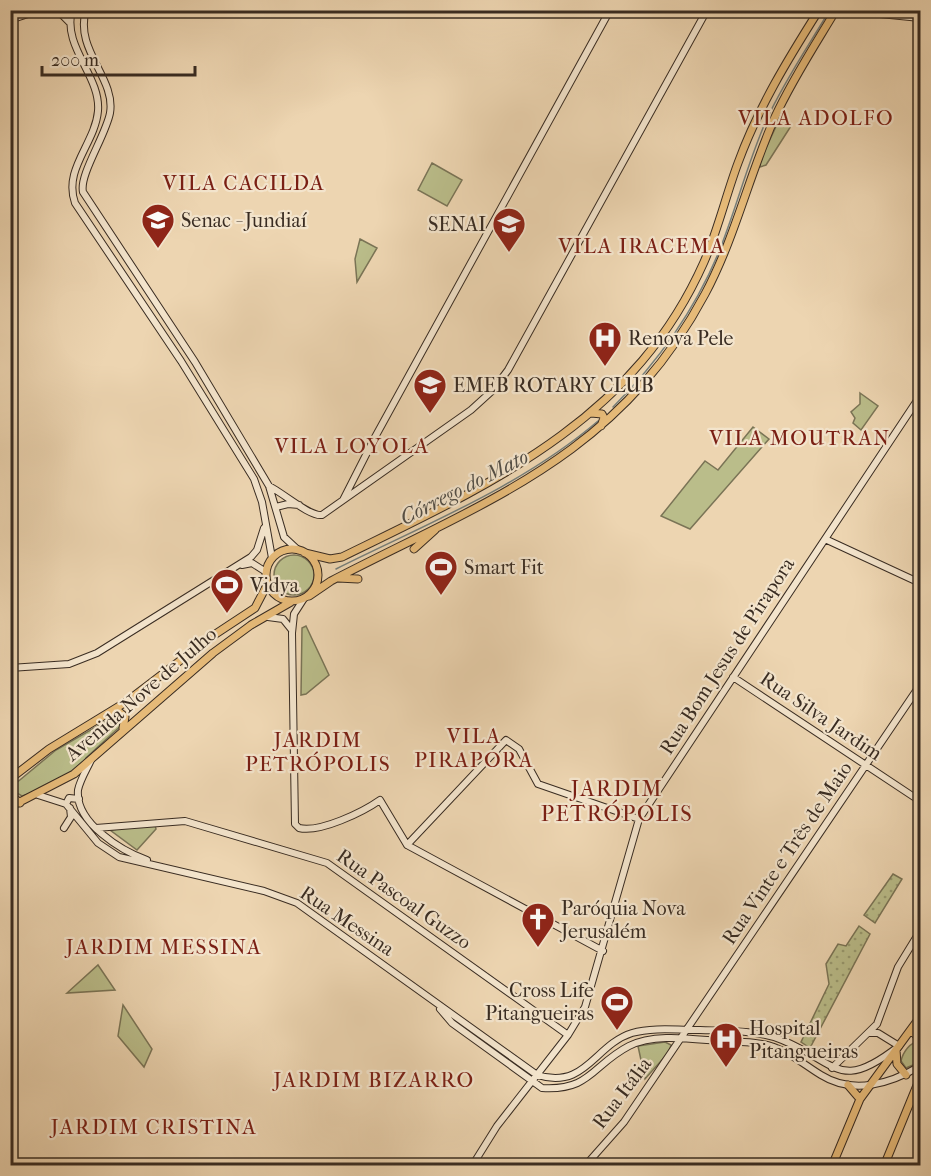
<svg xmlns="http://www.w3.org/2000/svg" width="931" height="1176" viewBox="0 0 931 1176" font-family="'IM FELL French Canon',serif">
  <style>
    .grass { fill: url(#grass-dots); stroke: #7a7456; stroke-width: 1.5 }
    .park { fill: #babd8a; stroke: #7a7456; stroke-width: 1.5 }
    .lines { fill: none; stroke-linecap: round; stroke-linejoin: round }
    .stream { stroke: #767f7b; stroke-width: 1.5 }
    .secondary-casing { stroke: #392c22; stroke-width: 8 }
    .primary-casing { stroke: #392c22; stroke-width: 9 }
    .secondary { stroke: #f3e4cc; stroke-width: 6 }
    .primary { stroke: #e6ba78; stroke-width: 7 }
    .labels { text-anchor: middle; dominant-baseline: central; stroke-width: 4.5; stroke-linejoin: round; paint-order: stroke }
    .poi-label { font-size: 20px; fill: #392c22; stroke: #f3e4cc; text-anchor: start }
    .street-label { font-size: 20px; fill: #392c22; stroke: #f3e4cc }
    .neighbourhood-label { font-size: 21px; letter-spacing: 1.5px; fill: #7a1f14; stroke: #f3e4cc }
    .water-label { font-size: 21px; font-style: italic; fill: #524e47; stroke: #f3e4cc }
    .quarter-label { font-size: 22px; letter-spacing: 1.5px; fill: #7a1f14; stroke: #f3e4cc }
  </style>
  <defs>
    <pattern id="grass-dots" width="8" height="8" patternUnits="userSpaceOnUse" patternTransform="scale(1.5)"><rect width="8" height="8" fill="#babd8a"/><path d="M2 2h.1M6 6h.1" fill="none" stroke="#989a70" stroke-width="1.8" stroke-linecap="round"/></pattern>
  </defs>
  <rect width="100%" height="100%" fill="#edd5b1"/>
  <filter id="stains"><feTurbulence type="fractalNoise" baseFrequency=".00333" numOctaves="4"/><feColorMatrix values="0 0 0 0 .2 0 0 0 0 .09 0 0 0 0 .02 0 0 0 .5 -.17"/></filter>
  <radialGradient id="worn" r=".72"><stop offset=".6" stop-color="#630" stop-opacity="0"/><stop offset="1" stop-color="#630" stop-opacity=".3"/></radialGradient>
  <path class="grass" d="M 893,874 L 902,879 L 875,923 L 864,915 Z
    M 859,926 L 870,934 L 810,1048 L 801,1042 L 829,984 L 826,964 L 838,944 L 846,946 Z"/>
  <path class="park" d="M 779,120 L 791,126 L 766,165 L 760,167 L 760,161 Z
    M 432,163 L 462,180 L 447,206 L 418,190 Z
    M 360,239 L 377,248 L 357,282 L 355,259 Z
    M 860,393 L 878,406 L 861,430 L 853,423 L 855,418 L 851,412 L 860,404 Z
    M 753,427 L 769,439 L 690,529 L 661,516 L 705,461 L 718,470 Z
    M274 575a20 20 0 1 1 40 0a20 20 0 1 1-40 0Z
    M 306,626 L 329,675 L 306,694 L 301,695 L 302,628 Z
    M 118,714 L 125,722 L 86,758 L 83,766 L 41,790 L 22,796 L 15,792 L 15,784 L 56,750 Z
    M 155,825 L 156,829 L 137,850 L 110,830 Z
    M 98,965 L 115,990 L 67,993 Z
    M 123,1005 L 152,1049 L 144,1067 L 118,1036 Z
    M 920,1041 L 920,1062 L 906,1068 L 901,1061 C 903,1052 910,1042 920,1041 Z
    M 665,1042 L 671,1045 L 669,1052 L 645,1079 L 638,1046 Z"/>
  <g class="lines">
    <path class="stream" d="M 613,407 C 656,364 694,311 718,254 C 736,210 747,164 766,121 C 782,85 805,51 825,18
      M 336,569 C 426,524 522,486 598,421"/>
    <defs>
      <path id="secondary" d="M 57,10 L 70,23
        M 72,10 C 62,47 101,76 98,111 C 95,144 63,169 75,203 L 181,361 L 254,479 L 262,502 L 272,558
        M 86,10 C 74,50 116,78 110,113 C 106,135 79,175 83,192 L 195,362 L 269,486 L 284,537 L 298,550
        M 840,10 L 920,18
        M 10,20 L 40,10
        M 269,486 C 283,493 310,517 322,515 L 471,410 L 493,390 L 508,370 L 707,10
        M 343,500 L 374,439 L 610,10
        M 276,507 L 288,504 L 299,505
        M 825,539 L 920,583
        M 242,565 L 252,563 L 266,572
        M 303,600 L 294,614 L 292,633 L 295,824 L 299,828 C 320,833 363,812 380,800 L 407,845 L 603,951
        M 268,617 L 283,619 L 291,629
        M 10,668 L 69,664 L 97,653 L 251,557 L 257,550 L 264,528
        M 733,677 L 920,801
        M 91,760 C 87,769 80,780 78,790 C 75,823 122,851 147,860
        M 38,795 L 66,804 L 98,843 L 119,857 L 264,891 L 297,903 L 537,1075 C 586,1090 594,1045 632,1033 C 652,1027 679,1030 700,1030 C 727,1031 757,1030 782,1040 C 838,1063 839,1093 899,1046 L 878,1033 L 870,1033
        M 66,804 L 69,798 L 79,799
        M 64,828 L 71,817 L 70,808
        M 96,828 L 185,821 L 327,863 L 568,1035
        M 407,845 L 506,740 L 519,749 L 538,784 L 639,819
        M 440,1009 L 452,1023 L 542,1088 C 591,1091 592,1065 629,1046 C 654,1033 692,1039 720,1041 C 737,1042 757,1041 774,1047 C 791,1053 806,1066 821,1075 C 853,1095 890,1084 920,1066
        M 832,1068 L 877,1024 L 898,967 L 920,931
        M 472,1166 L 497,1126 L 568,1035 L 585,1007 L 639,819 L 920,396
        M 585,1166 L 624,1122 L 920,685"/>
      <path id="primary" d="M 857,10 L 864,13
        M 591,413 L 602,414 L 604,418 L 601,426
        M266 575a26 26 0 1 1 52 0a26 26 0 1 1-52 0Z
        M 414,549 L 435,530
        M 305,553 L 330,559 L 342,557 C 489,485 633,422 704,262 C 718,230 726,195 738,163 C 758,108 788,59 819,10
        M 338,578 L 358,579
        M 309,596 L 331,581 C 485,501 618,457 705,294 C 735,238 749,175 775,117 C 792,80 815,45 836,10
        M 112,712 L 118,711 L 125,717 L 123,728
        M 10,779 L 49,749 L 126,702 L 211,637 L 255,608 L 267,585
        M 10,794 L 20,803
        M 10,807 L 74,774 L 213,653 L 251,625 L 291,602
        M 914,1026 L 913,1032 L 920,1039
        M 896,1050 L 897,1064 L 906,1075
        M 848,1085 L 860,1099
        M 832,1166 L 860,1099 L 920,1017
        M 884,1166 L 920,1078"/>
    </defs>
    <use href="#secondary" class="secondary-casing"/>
    <use href="#primary" class="primary-casing"/>
    <use href="#secondary" class="secondary"/>
    <use href="#primary" class="primary"/>
  </g>
  <defs>
    <symbol id="university-pin" viewBox="-11 -11 22 30"><path d="M0 17L-7.5 6A9.5 9.5 0 1 1 7.5 6Z" fill="#8f2418" stroke="#f3e4cc"/><path d="M0-5L7-2L0 1L-7-2ZM-4 1L0 2.5L4 1V4Q0 6-4 4Z" fill="#fff"/></symbol>
    <symbol id="hospital-pin" viewBox="-11 -11 22 30"><path d="M0 17L-7.5 6A9.5 9.5 0 1 1 7.5 6Z" fill="#8f2418" stroke="#f3e4cc"/><path d="M-5-5h3v3.5h4V-5h3V5h-3V1.5h-4V5h-3Z" fill="#fff"/></symbol>
    <symbol id="school-pin" viewBox="-11 -11 22 30"><path d="M0 17L-7.5 6A9.5 9.5 0 1 1 7.5 6Z" fill="#8f2418" stroke="#f3e4cc"/><path d="M0-5L7-2L0 1L-7-2ZM-4 1L0 2.5L4 1V4Q0 6-4 4Z" fill="#fff"/></symbol>
    <symbol id="stadium-pin" viewBox="-11 -11 22 30"><path d="M0 17L-7.5 6A9.5 9.5 0 1 1 7.5 6Z" fill="#8f2418" stroke="#f3e4cc"/><path d="M0-5a6.5 5 0 1 0 0 10a6.5 5 0 1 0 0-10ZM-3.5-1.8h7v3.6h-7Z" fill="#fff"/></symbol>
    <symbol id="church-pin" viewBox="-11 -11 22 30"><path d="M0 17L-7.5 6A9.5 9.5 0 1 1 7.5 6Z" fill="#8f2418" stroke="#f3e4cc"/><path d="M-1.2-6h2.4v3.5h3.3v2.4h-3.3V6h-2.4V-.1h-3.3v-2.4h3.3Z" fill="#fff"/></symbol>
  </defs>
  <g fill-rule="evenodd">
    <use href="#university-pin" x="139" y="201" width="38" height="52"/>
    <use href="#university-pin" x="490" y="205" width="38" height="52"/>
    <use href="#hospital-pin" x="586" y="319" width="38" height="52"/>
    <use href="#school-pin" x="411" y="366" width="38" height="52"/>
    <use href="#stadium-pin" x="422" y="548" width="38" height="52"/>
    <use href="#stadium-pin" x="208" y="566" width="38" height="52"/>
    <use href="#church-pin" x="519" y="900" width="38" height="52"/>
    <use href="#stadium-pin" x="598" y="983" width="38" height="52"/>
    <use href="#hospital-pin" x="707" y="1020" width="38" height="52"/>
  </g>
  <g class="labels">
    <g class="poi-label">
      <text x="181" y="220">Senac - Jundiaí</text>
      <text x="486" y="224" text-anchor="end">SENAI</text>
      <text x="628" y="338">Renova Pele</text>
      <text x="453" y="385">EMEB ROTARY CLUB</text>
      <text x="464" y="567">Smart Fit</text>
      <text x="250" y="585">Vidya</text>
      <text x="561" y="908">Paróquia Nova<tspan x="561" dy="23">Jerusalém</tspan></text>
      <text x="594" y="990" text-anchor="end">Cross Life<tspan x="594" dy="23">Pitangueiras</tspan></text>
      <text x="749" y="1028">Hospital<tspan x="749" dy="23">Pitangueiras</tspan></text>
    </g>
    <g class="street-label">
      <text transform="translate(727 656) rotate(-57)">Rua Bom Jesus de Pirapora</text>
      <text transform="translate(141 694) rotate(-41)">Avenida Nove de Julho</text>
      <text transform="translate(821 716) rotate(34)">Rua Silva Jardim</text>
      <text transform="translate(787 853) rotate(-56)">Rua Vinte e Três de Maio</text>
      <text transform="translate(404 899) rotate(35)">Rua Pascoal Guzzo</text>
      <text transform="translate(347 921) rotate(34)">Rua Messina</text>
      <text transform="translate(622 1093) rotate(-53)">Rua Itália</text>
    </g>
    <g class="neighbourhood-label">
      <text x="816" y="118">VILA ADOLFO</text>
      <text x="244" y="183">VILA CACILDA</text>
      <text x="642" y="246">VILA IRACEMA</text>
      <text x="800" y="438">VILA MOUTRAN</text>
      <text x="352" y="446">VILA LOYOLA</text>
      <text x="474" y="736">VILA<tspan x="474" dy="24">PIRAPORA</tspan></text>
      <text x="318" y="740">JARDIM<tspan x="318" dy="24">PETRÓPOLIS</tspan></text>
      <text x="164" y="947">JARDIM MESSINA</text>
      <text x="374" y="1080">JARDIM BIZARRO</text>
      <text x="154" y="1127">JARDIM CRISTINA</text>
    </g>
    <g class="water-label">
      <text transform="translate(464 487) rotate(-27)">Córrego do Mato</text>
    </g>
    <g class="quarter-label">
      <text x="617" y="789">JARDIM<tspan x="617" dy="25">PETRÓPOLIS</tspan></text>
    </g>
  </g>
  <rect width="931" height="1176" fill="none" stroke="#edd5b1" stroke-width="36"/>
  <rect x="12" y="12" width="907" height="1152" fill="none" stroke="#392c22" stroke-width="3"/>
  <rect x="18" y="18" width="895" height="1140" fill="none" stroke="#392c22" stroke-width="1.5"/>
  <path d="M42 66v9h153v-9" fill="none" stroke="#392c22" stroke-width="3"/>
  <text x="51" y="66" font-size="18" fill="#392c22" stroke="#f3e4cc" stroke-width="4.5" paint-order="stroke">200 m</text>
  <rect width="100%" height="100%" filter="url(#stains)"/>
  <rect width="100%" height="100%" fill="url(#worn)"/>
</svg>
